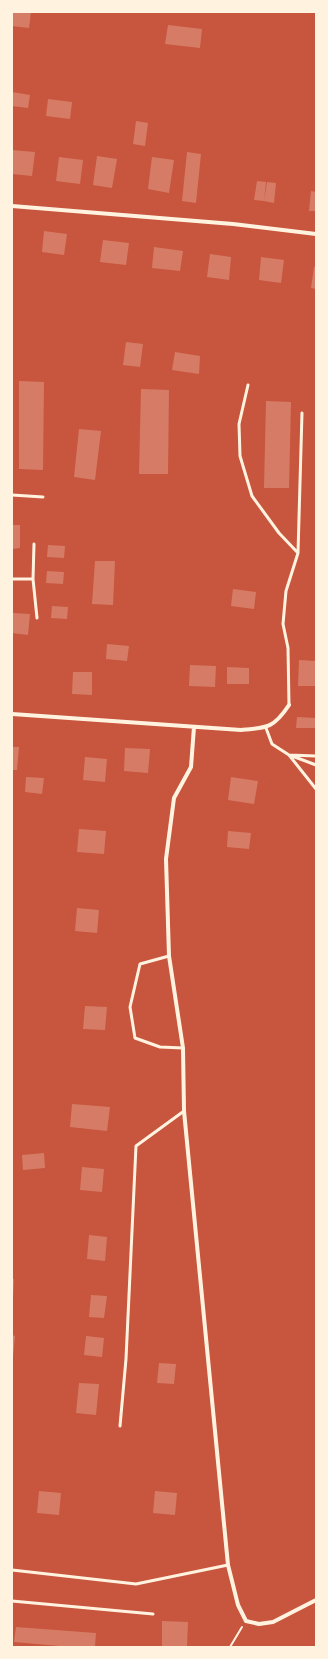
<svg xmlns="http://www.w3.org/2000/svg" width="328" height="1659" viewBox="0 0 328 1659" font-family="'Roboto Condensed',sans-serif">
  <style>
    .building { fill: #d67c66 }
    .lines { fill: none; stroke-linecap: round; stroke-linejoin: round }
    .path { stroke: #fff3e0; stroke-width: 2 }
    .service { stroke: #fff3e0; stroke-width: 3 }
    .minor { stroke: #fff3e0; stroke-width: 4 }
  </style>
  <rect width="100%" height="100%" fill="#c8553d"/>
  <path class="building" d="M 12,12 L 31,12 L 29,28 L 12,26 Z
    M 168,25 L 202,29 L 200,48 L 165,44 Z
    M 12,92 L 30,95 L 28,108 L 12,106 Z
    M 48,99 L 72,102 L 70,119 L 46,116 Z
    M 136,121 L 148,123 L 145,146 L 133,144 Z
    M 12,150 L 35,152 L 32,176 L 12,174 Z
    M 187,152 L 201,154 L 196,203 L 182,201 Z
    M 97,156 L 117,159 L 112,188 L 93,185 Z
    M 59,157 L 83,160 L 80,184 L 56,181 Z
    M 152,157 L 174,160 L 169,193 L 148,189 Z
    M 257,181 L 266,182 L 264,201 L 254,200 Z
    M 267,182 L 276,183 L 274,203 L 264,201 Z
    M 311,191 L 316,192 L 316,211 L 309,211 Z
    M 44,231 L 67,234 L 64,255 L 42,252 Z
    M 103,240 L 129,243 L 126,265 L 100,262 Z
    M 154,247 L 183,251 L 180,271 L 152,268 Z
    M 210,254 L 231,257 L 229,280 L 207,277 Z
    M 261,257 L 284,260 L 281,283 L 259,280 Z
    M 314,267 L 316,267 L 316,289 L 311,288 Z
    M 126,342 L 143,344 L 140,367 L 123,365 Z
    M 175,352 L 200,356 L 199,374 L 172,370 Z
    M 19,381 L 44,382 L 43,470 L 19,469 Z
    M 141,389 L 169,390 L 168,474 L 139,474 Z
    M 266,401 L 291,402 L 289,488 L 264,488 Z
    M 79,429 L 101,431 L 95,480 L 74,477 Z
    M 12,525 L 20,525 L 20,548 L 12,549 Z
    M 48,545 L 65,546 L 64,558 L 47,557 Z
    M 95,561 L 115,561 L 113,605 L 92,604 Z
    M 47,571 L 64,572 L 63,584 L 46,583 Z
    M 233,589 L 256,592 L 254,609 L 231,606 Z
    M 52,606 L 68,607 L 67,619 L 51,618 Z
    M 13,613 L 30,614 L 28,635 L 12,633 Z
    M 107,644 L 129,646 L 127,661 L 106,659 Z
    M 299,660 L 316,661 L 316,686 L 298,686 Z
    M 190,665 L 216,666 L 215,687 L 189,686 Z
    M 227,667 L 249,668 L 249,684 L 227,684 Z
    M 73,672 L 92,672 L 92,695 L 72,694 Z
    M 297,717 L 316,718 L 316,728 L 296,728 Z
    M 12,747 L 19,747 L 17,770 L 12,770 Z
    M 125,748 L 150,749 L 148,773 L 124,771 Z
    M 85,757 L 107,759 L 105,782 L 83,780 Z
    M 26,777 L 44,778 L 42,794 L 25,792 Z
    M 231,777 L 258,781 L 254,804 L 228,800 Z
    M 79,829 L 106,831 L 104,854 L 77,852 Z
    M 228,831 L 251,833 L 249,849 L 227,847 Z
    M 77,908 L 99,910 L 97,933 L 75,931 Z
    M 85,1006 L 107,1007 L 105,1030 L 83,1029 Z
    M 72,1104 L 110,1107 L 107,1131 L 70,1127 Z
    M 44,1153 L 45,1168 L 23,1170 L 22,1155 Z
    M 82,1167 L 104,1169 L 102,1192 L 80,1190 Z
    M 89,1235 L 107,1237 L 105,1261 L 87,1259 Z
    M 12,1279 L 14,1279 L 13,1299 L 12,1299 Z
    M 91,1295 L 107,1296 L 104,1318 L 89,1317 Z
    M 12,1335 L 15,1336 L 13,1357 L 12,1357 Z
    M 86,1336 L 104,1338 L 102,1357 L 84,1355 Z
    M 159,1363 L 176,1364 L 174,1384 L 157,1383 Z
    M 79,1383 L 99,1384 L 96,1415 L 76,1413 Z
    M 39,1491 L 61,1493 L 59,1515 L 37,1513 Z
    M 155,1491 L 177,1493 L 175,1515 L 153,1513 Z
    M 162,1621 L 188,1622 L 187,1647 L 162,1647 Z
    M 16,1627 L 96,1633 L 95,1647 L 71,1647 L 14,1642 Z"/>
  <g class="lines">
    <path class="path" d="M 230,1647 L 242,1627"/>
    <path class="service" d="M 248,385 L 239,424 L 240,456 L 252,496 L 279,533 L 298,553 L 286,591 L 283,624 L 288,648 L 289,705
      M 12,495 L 43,497
      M 298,553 L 302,413
      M 12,579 L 33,579 L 34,544
      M 33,579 L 37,618
      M 266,728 L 272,744 L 289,755 L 316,756
      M 289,755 L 316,789
      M 292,756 L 316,765
      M 169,956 L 140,964 L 130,1007 L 135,1038 L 160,1047 L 183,1048
      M 120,1426 L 126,1359 L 136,1146 L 184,1111
      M 12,1570 L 136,1584 L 228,1565
      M 12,1601 L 153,1614"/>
    <path class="minor" d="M 12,206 L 233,224 L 316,234
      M 12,714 L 241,730 C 267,728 274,728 289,705
      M 194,727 L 191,767 L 174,798 L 166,859 L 169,956 L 183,1048 L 184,1111 L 228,1565 L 238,1605 L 246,1621 L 259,1624 L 273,1622 L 316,1600"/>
  </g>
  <rect width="328" height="1659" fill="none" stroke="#fff3e0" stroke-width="26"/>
</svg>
